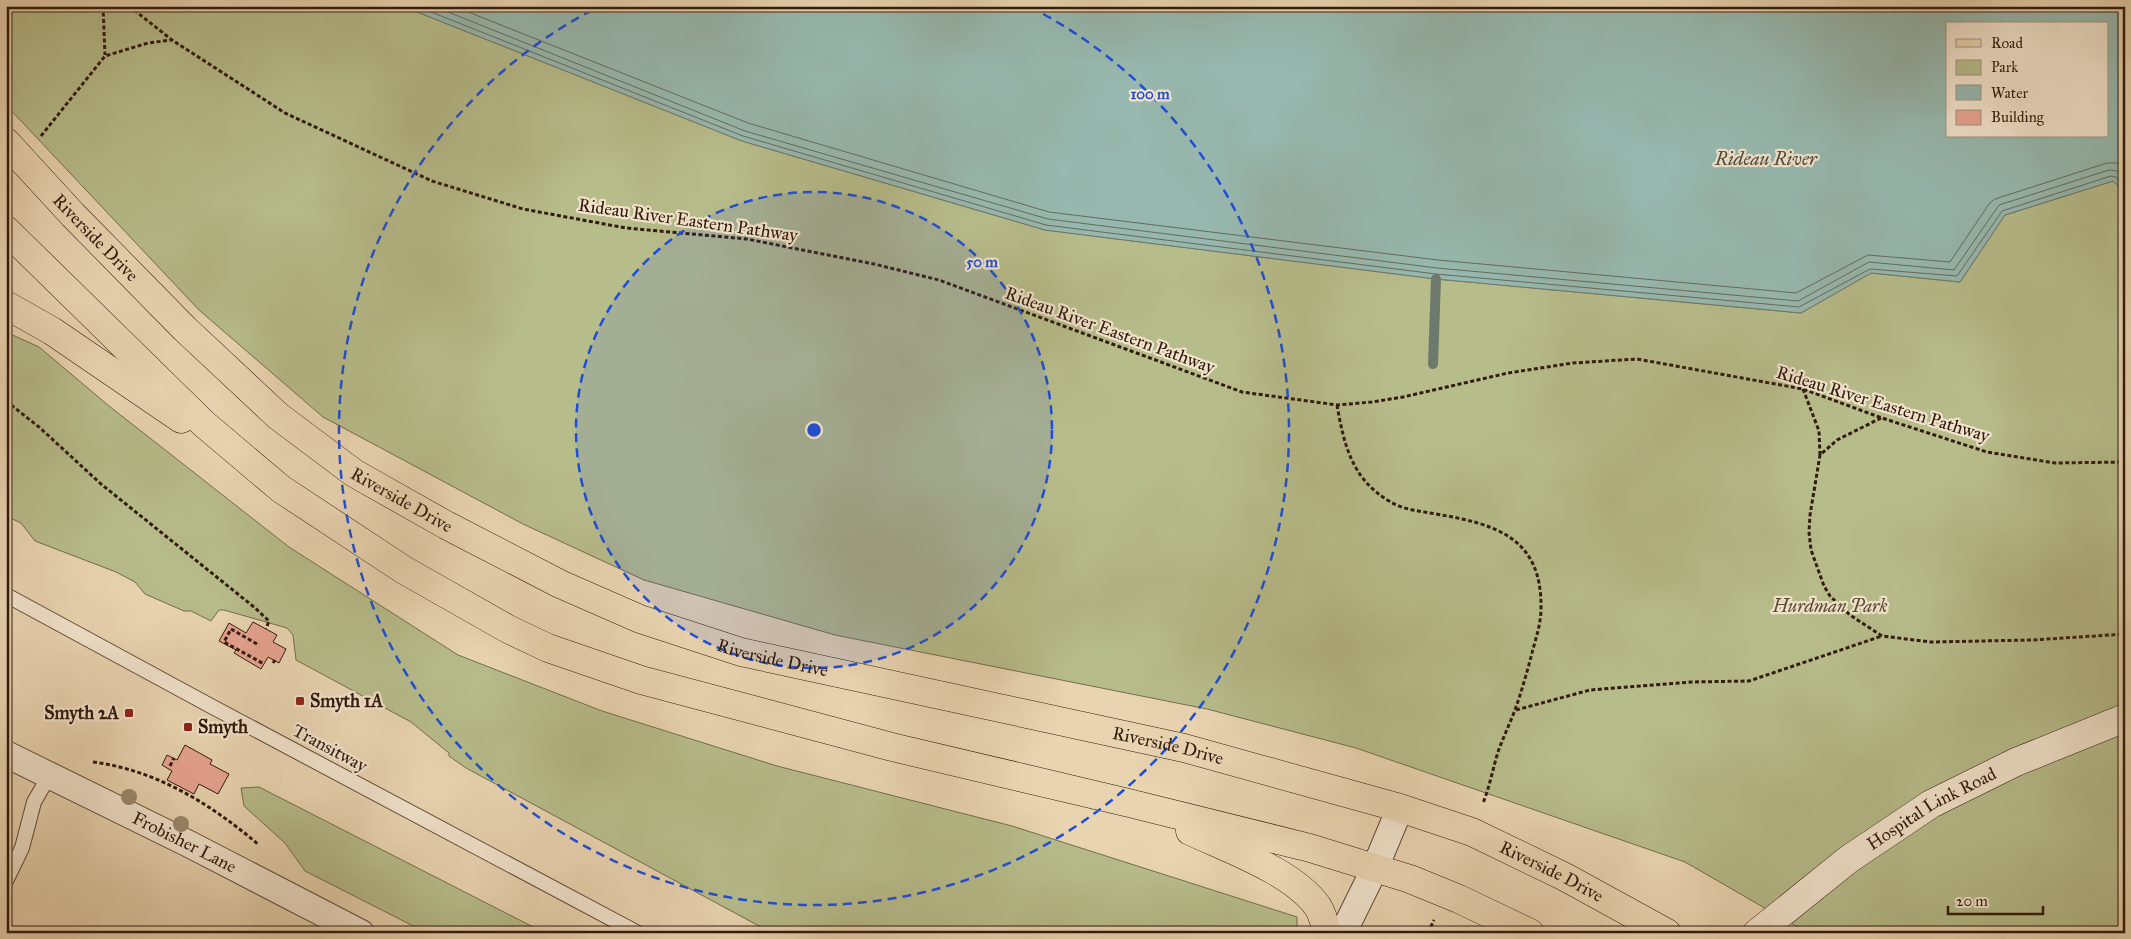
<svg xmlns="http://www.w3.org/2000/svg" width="2131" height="939" viewBox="0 0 2131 939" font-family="'IM FELL Great Primer',serif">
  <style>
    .green { fill: #b7bc8b; stroke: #746c4c }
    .water { fill: #97b8af; stroke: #6e796e; fill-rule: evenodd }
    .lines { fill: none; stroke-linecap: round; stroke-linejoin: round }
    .shore { stroke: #646a5e; stroke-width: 1 }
    .stream { stroke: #6e796e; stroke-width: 10 }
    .building { fill: #e7a492; stroke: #311b0d }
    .lane-casing { stroke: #5f4936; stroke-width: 16 }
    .street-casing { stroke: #5f4936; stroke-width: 28 }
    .secondary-casing { stroke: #311b0d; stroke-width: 29 }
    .primary-casing { stroke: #311b0d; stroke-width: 29 }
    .path { stroke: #311b0d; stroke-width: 3; stroke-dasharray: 4 2.5; stroke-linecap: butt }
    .lane { stroke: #f1e3cc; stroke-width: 14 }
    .street { stroke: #f1e3cc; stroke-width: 26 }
    .secondary { stroke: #f1e3cc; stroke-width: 28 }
    .primary { stroke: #e9d4b1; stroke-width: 28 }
    .tree { fill: #9a896c }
    .ring { fill: none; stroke: #1d4ed8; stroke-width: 2.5; stroke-dasharray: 9 6 }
    .poi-dot { fill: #8f2418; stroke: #f1e3cc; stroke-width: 2 }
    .labels { text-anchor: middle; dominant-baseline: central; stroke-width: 4.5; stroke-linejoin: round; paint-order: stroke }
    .street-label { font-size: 18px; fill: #311b0d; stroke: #f1e3cc }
    .park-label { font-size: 18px; font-style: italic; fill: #594b33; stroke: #f1e3cc }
    .poi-label { font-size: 18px; font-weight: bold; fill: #311b0d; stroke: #f1e3cc; text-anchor: start }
    .water-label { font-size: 19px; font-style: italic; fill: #504a3e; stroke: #f1e3cc }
    .centre { fill: #1d4ed8; stroke: #f1e3cc; stroke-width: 2.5 }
    .ring-label { font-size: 15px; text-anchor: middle; font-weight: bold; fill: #1d4ed8; stroke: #f1e3cc; stroke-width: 4.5; stroke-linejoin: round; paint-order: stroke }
  </style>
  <rect width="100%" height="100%" fill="#e9d4b1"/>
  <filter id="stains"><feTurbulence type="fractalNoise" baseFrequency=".004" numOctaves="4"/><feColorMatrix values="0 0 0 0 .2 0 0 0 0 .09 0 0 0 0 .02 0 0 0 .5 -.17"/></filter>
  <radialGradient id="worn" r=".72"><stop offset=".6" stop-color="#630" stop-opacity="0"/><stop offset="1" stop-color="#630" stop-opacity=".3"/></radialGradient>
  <path class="green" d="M 6,6 L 402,6 L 742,141 L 1045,230 L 1436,279 L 1801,313 L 1871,273 L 1960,282 L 2005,215 L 2113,181 L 2125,192 L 2125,933 L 1808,933 L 1685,862 L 1356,748 L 1207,709 L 835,635 L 644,580 L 523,524 L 323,417 L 199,310 L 6,105 Z
    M 6,332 L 39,347 L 109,406 L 289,547 L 458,655 L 602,711 L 777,766 L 1012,826 L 1297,917 L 1297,933 L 772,933 L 466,768 L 449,756 L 449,753 L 411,722 L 296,660 L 293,635 L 287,628 L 224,610 L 219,610 L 211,621 L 191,611 L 184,611 L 145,594 L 135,582 L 116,572 L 35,541 L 21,523 L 6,516 Z
    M 259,787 L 545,933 L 427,933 L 305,871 L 285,843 L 244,806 L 241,788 Z"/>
  <path class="water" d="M 402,6 L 2125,6 L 2125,192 L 2113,181 L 2005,215 L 1960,282 L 1871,273 L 1801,313 L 1436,279 L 1045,230 L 742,141 ZM 1947,24 L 2107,24 L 2107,136 L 1947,136 Z"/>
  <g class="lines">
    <path class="shore" d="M 416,6 L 743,136 L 1046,225 L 1436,274 L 1799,307 L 1870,269 L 1957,276 L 2002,211 L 2111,176 L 2116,177 L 2125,185
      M 433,6 L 745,131 L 1048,219 L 1437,268 L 1798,301 L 1869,262 L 1954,270 L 1999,205 L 2109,170 L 2117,171 L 2125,177
      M 453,6 L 748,123 L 1049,212 L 1438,260 L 1796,293 L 1868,255 L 1950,262 L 1989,204 L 1995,199 L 2107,163 L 2117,163 L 2125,167"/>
    <path class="stream" d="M 1433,364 L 1436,279"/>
  </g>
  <path class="building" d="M 253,622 L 277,635 L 273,642 L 286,649 L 279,663 L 268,657 L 261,669 L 234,653 L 236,650 L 219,641 L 229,623 L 246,633 Z
    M 185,745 L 212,760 L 210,764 L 229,774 L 218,794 L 199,784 L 194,794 L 167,780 L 172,771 L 162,765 L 167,755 L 177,760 Z"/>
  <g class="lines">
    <defs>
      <path id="lane" d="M 6,595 L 209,705 L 638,933
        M 6,881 L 22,848 L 34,802 L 49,776"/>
      <g id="street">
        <path id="s1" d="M 6,754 L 189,844 L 361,933"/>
        <path d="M 1343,933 L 1375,868 L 1400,808"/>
      </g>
      <g id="secondary">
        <path id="s2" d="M 1757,933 L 1849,859 L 1931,804 L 2016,762 L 2125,718"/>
      </g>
      <g id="primary">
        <path id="s3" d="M 6,142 L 73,215 L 185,329 L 278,416 L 354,473 L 446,525 L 560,584 L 640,619 L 741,652 L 1184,748 L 1400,808 L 1472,832 L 1565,877 L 1667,933"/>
        <path d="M 6,230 L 204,424 L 281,489 L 404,570 L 508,629 L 548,648 L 641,680 L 892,747 L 1129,803 L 1310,848 L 1410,879 L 1459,899 L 1530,933"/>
        <path d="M 6,305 L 52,331 L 181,419"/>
        <path d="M 1190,831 C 1228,849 1294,872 1318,907 C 1323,915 1325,924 1327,933"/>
      </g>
    </defs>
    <use href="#lane" class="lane-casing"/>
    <use href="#street" class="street-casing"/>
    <use href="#secondary" class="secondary-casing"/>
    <use href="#primary" class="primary-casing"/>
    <path class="path" d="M 103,6 L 105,55
      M 129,6 L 172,40 L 285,113 L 432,181 L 523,209 L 626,228 L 747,239 L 874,264 L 939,280 L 1242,392 L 1337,405 L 1372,402 L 1403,397 L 1508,373 L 1573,363 L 1637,359 L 1803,389 L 1882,418 L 1987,452 L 2055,463 L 2125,462
      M 41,136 L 105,56 L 148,43 L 171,40
      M 1803,389 L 1819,431 L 1820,455
      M 6,401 L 39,427 L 101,484 L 254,607 L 269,621 L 266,629
      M 1337,405 C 1344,445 1352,479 1389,501 C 1403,510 1420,511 1436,514 C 1495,524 1542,537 1541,608 C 1541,622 1537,635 1533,649 C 1528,669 1522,690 1515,710 C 1510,723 1504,736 1499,749 C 1493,767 1490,786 1483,803
      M 1881,418 L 1837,440 L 1820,455 L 1810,515 L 1809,532 L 1811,550 L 1824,586 L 1830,596 L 1850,615 L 1882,636 L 1931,642 L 2032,640 L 2125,634
      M 257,644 L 231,629 L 224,642 L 264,664
      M 273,663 L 275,660
      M 1516,710 L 1590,690 L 1691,682 L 1749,681 L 1882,636
      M 93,762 C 156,770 211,804 259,845
      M 170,766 L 174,758
      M 1446,932 L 1454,931
      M 1428,933 L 1434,920"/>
    <use href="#lane" class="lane"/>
    <use href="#street" class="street"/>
    <use href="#secondary" class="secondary"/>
    <use href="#primary" class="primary"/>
  </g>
  <g class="tree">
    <circle cx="129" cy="797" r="8"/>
    <circle cx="181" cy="824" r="8"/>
  </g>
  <circle cx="814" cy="430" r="238" fill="#1d4ed8" fill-opacity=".12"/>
  <g class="ring">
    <circle cx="814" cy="430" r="238"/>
    <path d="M1030 7A475 475 0 1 1 598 7"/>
  </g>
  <g class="poi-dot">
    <rect x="295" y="696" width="10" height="10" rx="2.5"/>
    <rect x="124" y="708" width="10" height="10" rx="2.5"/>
    <rect x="183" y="722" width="10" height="10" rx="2.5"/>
  </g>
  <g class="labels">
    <g class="street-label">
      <text transform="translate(688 220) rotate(8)">Rideau River Eastern Pathway</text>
      <text stroke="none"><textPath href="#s3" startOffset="131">Riverside Drive</textPath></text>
      <text transform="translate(1110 330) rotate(20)">Rideau River Eastern Pathway</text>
      <text transform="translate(1883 404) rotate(17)">Rideau River Eastern Pathway</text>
      <text stroke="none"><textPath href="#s3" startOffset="536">Riverside Drive</textPath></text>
      <text stroke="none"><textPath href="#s3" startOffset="941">Riverside Drive</textPath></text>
      <text stroke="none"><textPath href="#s3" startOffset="1346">Riverside Drive</textPath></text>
      <text transform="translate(330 748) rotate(28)">Transitway</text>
      <text stroke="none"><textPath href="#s2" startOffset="215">Hospital Link Road</textPath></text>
      <text stroke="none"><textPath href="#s1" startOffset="199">Frobisher Lane</textPath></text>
      <text stroke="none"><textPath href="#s3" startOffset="1751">Riverside Drive</textPath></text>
    </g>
    <g class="park-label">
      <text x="1830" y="606">Hurdman Park</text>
    </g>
    <g class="poi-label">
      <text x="310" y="701">Smyth 1A</text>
      <text x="119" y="713" text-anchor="end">Smyth 2A</text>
      <text x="198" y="727">Smyth</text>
    </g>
    <g class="water-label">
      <text x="1766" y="158">Rideau River</text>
    </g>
  </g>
  <circle cx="814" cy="430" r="8" class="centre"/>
  <g class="ring-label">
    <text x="1150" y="99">100 m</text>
    <text x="982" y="267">50 m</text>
  </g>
  <rect width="2131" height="939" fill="none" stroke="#e9d4b1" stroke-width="25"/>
  <rect x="8" y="8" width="2116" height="924" fill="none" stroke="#311b0d" stroke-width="2.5"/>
  <rect x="12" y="12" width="2106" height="914" fill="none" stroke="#311b0d"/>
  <rect x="1946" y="22" width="162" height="115" fill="#f1e3cc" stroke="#a49380"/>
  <rect x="1956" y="39" width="25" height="8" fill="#e9d4b1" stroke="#a49380"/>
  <text x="1991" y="48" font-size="15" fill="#311b0d">Road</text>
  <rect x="1956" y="60" width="25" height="15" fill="#b7bc8b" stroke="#a49380"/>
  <text x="1991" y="72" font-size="15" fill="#311b0d">Park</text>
  <rect x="1956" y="85" width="25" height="15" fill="#97b8af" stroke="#a49380"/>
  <text x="1991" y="98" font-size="15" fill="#311b0d">Water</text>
  <rect x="1956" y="110" width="25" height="15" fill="#e7a492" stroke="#a49380"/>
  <text x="1991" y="122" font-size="15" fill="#311b0d">Building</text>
  <path d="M1948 906v8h95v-8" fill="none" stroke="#311b0d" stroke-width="2.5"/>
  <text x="1956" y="906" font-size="15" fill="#311b0d" stroke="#f1e3cc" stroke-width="4" paint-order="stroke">20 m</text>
  <rect width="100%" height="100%" filter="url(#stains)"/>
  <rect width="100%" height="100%" fill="url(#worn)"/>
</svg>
